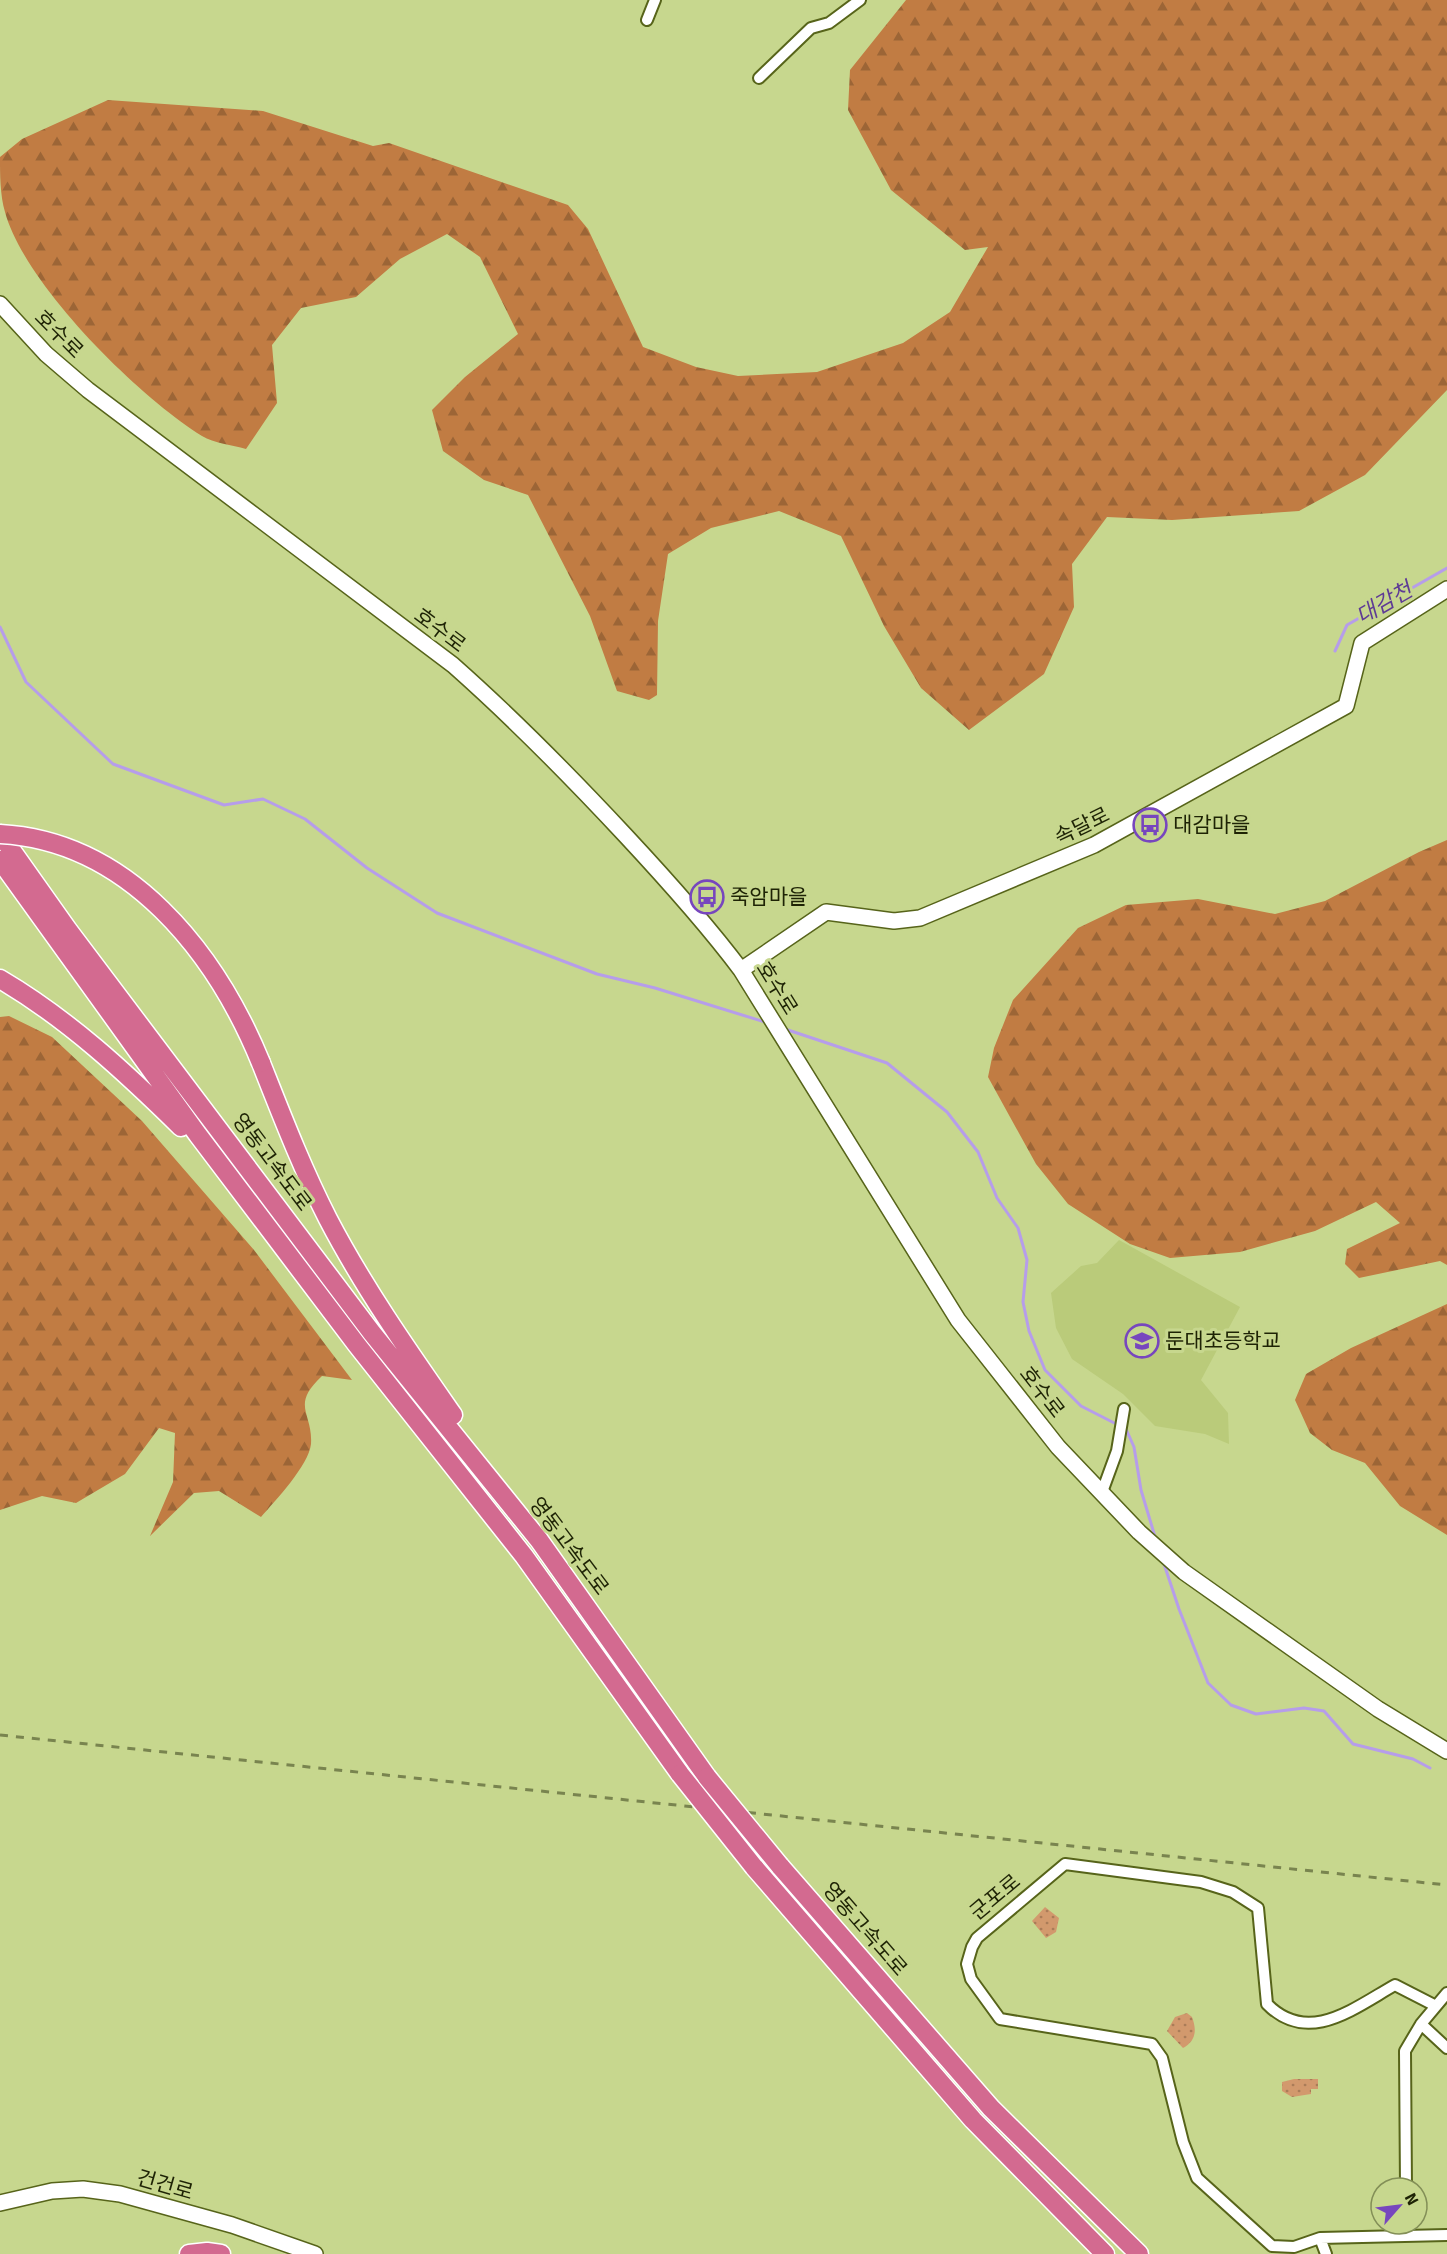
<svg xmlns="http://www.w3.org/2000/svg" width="1447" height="2254" viewBox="0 0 1447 2254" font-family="Signika,'Noto Sans KR',sans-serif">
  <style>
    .built { fill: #bacb7a }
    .grass { fill: url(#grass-dots) }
    .forest { fill: url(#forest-firs) }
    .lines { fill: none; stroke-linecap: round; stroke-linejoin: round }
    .stream { stroke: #b69dea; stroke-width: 3 }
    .street-casing { stroke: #57641a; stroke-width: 14 }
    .secondary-casing { stroke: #57641a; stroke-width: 18 }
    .highway-casing { stroke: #fff; stroke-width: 21 }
    .street { stroke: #fff; stroke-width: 10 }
    .secondary { stroke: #fff; stroke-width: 15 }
    .highway { stroke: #d36a90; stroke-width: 18 }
    .rail { stroke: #79844f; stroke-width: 3; stroke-dasharray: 8 8; stroke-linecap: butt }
    .highway-bridge-casing { stroke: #fff; stroke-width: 21; stroke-linecap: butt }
    .highway-bridge { stroke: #d36a90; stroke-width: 18 }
    .labels { text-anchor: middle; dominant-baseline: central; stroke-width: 6; stroke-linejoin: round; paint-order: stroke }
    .street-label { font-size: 21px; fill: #1e2305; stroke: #c7d78e }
    .poi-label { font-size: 21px; fill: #1e2305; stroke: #c7d78e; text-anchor: start }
    .water-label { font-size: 22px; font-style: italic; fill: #5e3b95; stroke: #c7d78e }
  </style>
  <defs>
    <pattern id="grass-dots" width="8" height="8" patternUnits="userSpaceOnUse" patternTransform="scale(1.5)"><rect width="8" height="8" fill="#d2996d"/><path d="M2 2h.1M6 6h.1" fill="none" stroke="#aa7c58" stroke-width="1.8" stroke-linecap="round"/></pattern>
    <pattern id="forest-firs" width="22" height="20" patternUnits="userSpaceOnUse" patternTransform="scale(1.5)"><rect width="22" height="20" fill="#c17c43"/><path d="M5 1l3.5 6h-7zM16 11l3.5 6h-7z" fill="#9c6536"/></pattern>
  </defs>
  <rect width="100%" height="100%" fill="#c7d78e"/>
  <path class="built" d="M 1119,1240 L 1240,1307 L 1201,1380 L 1228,1413 L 1229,1444 L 1205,1434 L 1155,1426 L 1123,1394 L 1072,1359 L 1056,1328 L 1051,1293 L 1081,1266 L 1097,1263 Z"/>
  <path class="grass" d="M 1045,1907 L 1059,1918 L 1056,1932 L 1046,1938 L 1032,1921 Z
    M 1187,2013 L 1192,2017 C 1197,2030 1196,2041 1183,2048 L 1167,2031 L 1175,2017 Z
    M 1294,2079 L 1318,2079 L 1318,2089 L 1311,2089 L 1311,2094 L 1292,2097 L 1282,2091 L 1282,2082 Z"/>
  <path class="forest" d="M 906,0 L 1447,0 L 1447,390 L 1365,475 L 1299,511 L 1172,520 L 1107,517 L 1072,564 L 1074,607 L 1044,674 L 969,730 L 921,688 L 884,626 L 841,536 L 779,511 L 711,528 L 668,554 L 658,621 L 657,695 L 649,700 L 617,691 L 590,616 L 528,495 L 484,480 L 443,451 L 432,410 L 465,377 L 518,334 L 480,257 L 447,234 L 400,259 L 356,297 L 301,308 L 272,345 L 277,403 L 246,449 C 232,445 214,443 202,436 C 138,396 25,285 5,212 C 0,195 0,174 0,157 L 22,139 L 108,100 L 263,111 L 373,146 L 389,143 L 568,205 L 588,229 L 643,347 L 696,367 L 738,376 L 817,372 L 903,343 L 950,312 L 988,247 L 965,250 L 891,190 L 848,110 L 850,70 Z
    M 1447,840 L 1447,1265 L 1440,1261 L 1359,1278 L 1345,1264 L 1347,1249 L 1400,1223 L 1376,1202 L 1315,1231 L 1240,1252 L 1170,1258 L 1130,1244 L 1068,1204 L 1036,1164 L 988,1077 L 994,1048 L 1013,1000 L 1078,928 L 1126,905 L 1198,899 L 1275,914 L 1325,901 L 1419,852 Z
    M 9,1016 L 52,1037 L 142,1121 L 254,1250 L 352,1380 L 322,1376 C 290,1406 313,1412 311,1444 C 309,1465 275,1501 261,1517 L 219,1491 L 194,1493 L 150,1536 L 173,1482 L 175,1433 L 159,1428 L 125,1474 L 76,1503 L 42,1496 L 0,1510 L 0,1017 Z
    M 1447,1304 L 1447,1535 L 1400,1506 L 1365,1463 L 1332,1450 L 1310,1433 L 1295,1400 L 1306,1374 L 1351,1348 Z"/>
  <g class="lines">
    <path class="stream" d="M 0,627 L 26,682 L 113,764 L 224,805 L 263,799 L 305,819 L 367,868 L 437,913 L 597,974 L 655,988 L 768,1023
      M 1335,651 L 1347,625 L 1447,568
      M 785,1029 L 887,1063 L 947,1112 L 978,1152 L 997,1198 L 1018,1228 L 1027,1260 L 1023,1302 L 1029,1331 L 1045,1370 L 1081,1406 L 1126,1429 L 1134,1447 L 1141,1490 L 1156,1540
      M 1163,1561 L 1179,1609 L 1208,1683 L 1231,1705 L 1256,1714 L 1304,1708 L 1324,1711 L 1353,1744 L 1413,1759 L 1430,1768"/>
    <defs>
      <path id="street" d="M 647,20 L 655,0
        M 759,78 L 811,28 L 829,23 L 860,0
        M 1102,1492 L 1117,1451 L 1124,1409
        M 1436,2006 L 1395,1985 C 1354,2008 1308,2046 1267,2004 L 1258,1908 L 1233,1892 L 1201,1882 L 1065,1864 L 977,1938 L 972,1947 L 967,1964 L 971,1979 L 1000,2019 L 1152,2044 L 1162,2058 L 1183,2142 L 1197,2178 L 1272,2246 L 1294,2247 L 1320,2238 L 1447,2235
        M 1421,2024 L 1447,2048
        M 1406,2188 L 1405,2051 L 1421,2024 L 1447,1993
        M 1320,2238 L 1326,2254"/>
      <path id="secondary" d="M 0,304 L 46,354 L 88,390 L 453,665 C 514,719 570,776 625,835 C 666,879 705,922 741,970 L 958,1320 L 1058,1447 L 1139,1532 L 1184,1572 L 1378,1709 L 1447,1751
        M 741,970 L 826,912 L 894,921 L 920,918 L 1094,845 L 1346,706 L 1362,643 L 1447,589
        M 0,2203 L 52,2191 L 83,2189 L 120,2194 L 232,2225 L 315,2254"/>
      <path id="highway" d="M 0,834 L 68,930 L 372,1333 L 539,1540 L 707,1777
        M 0,860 L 198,1135 L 357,1345 L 524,1556 L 680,1774
        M 0,979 C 68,1019 125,1072 181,1127
        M 261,1063 C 282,1116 302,1168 328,1219 C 364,1288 409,1352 453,1415
        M 780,1866 L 991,2108 L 1139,2254
        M 754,1867 L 973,2120 L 1105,2254
        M 189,2254 L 207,2252 L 221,2254"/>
    </defs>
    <use href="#street" class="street-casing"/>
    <use href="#secondary" class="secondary-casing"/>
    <use href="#highway" class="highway-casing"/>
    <use href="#street" class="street"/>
    <use href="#secondary" class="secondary"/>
    <use href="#highway" class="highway"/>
    <path class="rail" d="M 0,1735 L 1447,1885"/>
    <defs>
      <path id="highway-bridge" d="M 0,834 C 129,841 216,953 261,1063
        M 680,1774 L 754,1867
        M 707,1777 L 780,1866"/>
    </defs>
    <use href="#highway-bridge" class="highway-bridge-casing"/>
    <use href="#highway-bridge" class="highway-bridge"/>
  </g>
  <defs>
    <symbol id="bus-ring" viewBox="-11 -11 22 22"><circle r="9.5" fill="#c7d78e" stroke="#7746be" stroke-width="1.5"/><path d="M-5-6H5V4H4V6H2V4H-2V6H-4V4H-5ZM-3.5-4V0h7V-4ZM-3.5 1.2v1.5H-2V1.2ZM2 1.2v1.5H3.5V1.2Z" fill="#7746be"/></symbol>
    <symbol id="school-ring" viewBox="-11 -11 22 22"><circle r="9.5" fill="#c7d78e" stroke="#7746be" stroke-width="1.5"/><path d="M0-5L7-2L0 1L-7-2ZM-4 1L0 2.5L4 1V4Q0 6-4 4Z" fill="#7746be"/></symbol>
  </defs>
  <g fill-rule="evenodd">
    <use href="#bus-ring" x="1131" y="806" width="38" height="38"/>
    <use href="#bus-ring" x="688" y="878" width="38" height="38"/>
    <use href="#school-ring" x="1123" y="1322" width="38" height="38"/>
  </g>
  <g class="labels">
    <g class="street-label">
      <text transform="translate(59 334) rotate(45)">호수로</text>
      <text transform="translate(440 630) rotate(37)">호수로</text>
      <text transform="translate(1082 826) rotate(-26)">속달로</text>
      <text transform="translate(777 988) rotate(58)">호수로</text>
      <text transform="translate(272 1162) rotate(53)">영동고속도로</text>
      <text transform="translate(1042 1392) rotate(52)">호수로</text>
      <text transform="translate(569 1546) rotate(53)">영동고속도로</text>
      <text transform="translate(995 1897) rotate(-40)">군포로</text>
      <text transform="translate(865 1929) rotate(49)">영동고속도로</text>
      <text transform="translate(165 2185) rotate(16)">건건로</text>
    </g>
    <g class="poi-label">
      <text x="1173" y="825">대감마을</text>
      <text x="730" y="897">죽암마을</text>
      <text x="1165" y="1341">둔대초등학교</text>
    </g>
    <g class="water-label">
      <text transform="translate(1384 603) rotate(-30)">대감천</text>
    </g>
  </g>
  <g transform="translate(1399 2206) rotate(62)"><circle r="28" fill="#c7d78e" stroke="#838f57" stroke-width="1.5"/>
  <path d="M0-4.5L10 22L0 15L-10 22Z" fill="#7746be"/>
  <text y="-9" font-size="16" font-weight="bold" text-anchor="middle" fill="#1e2305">N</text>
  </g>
</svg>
